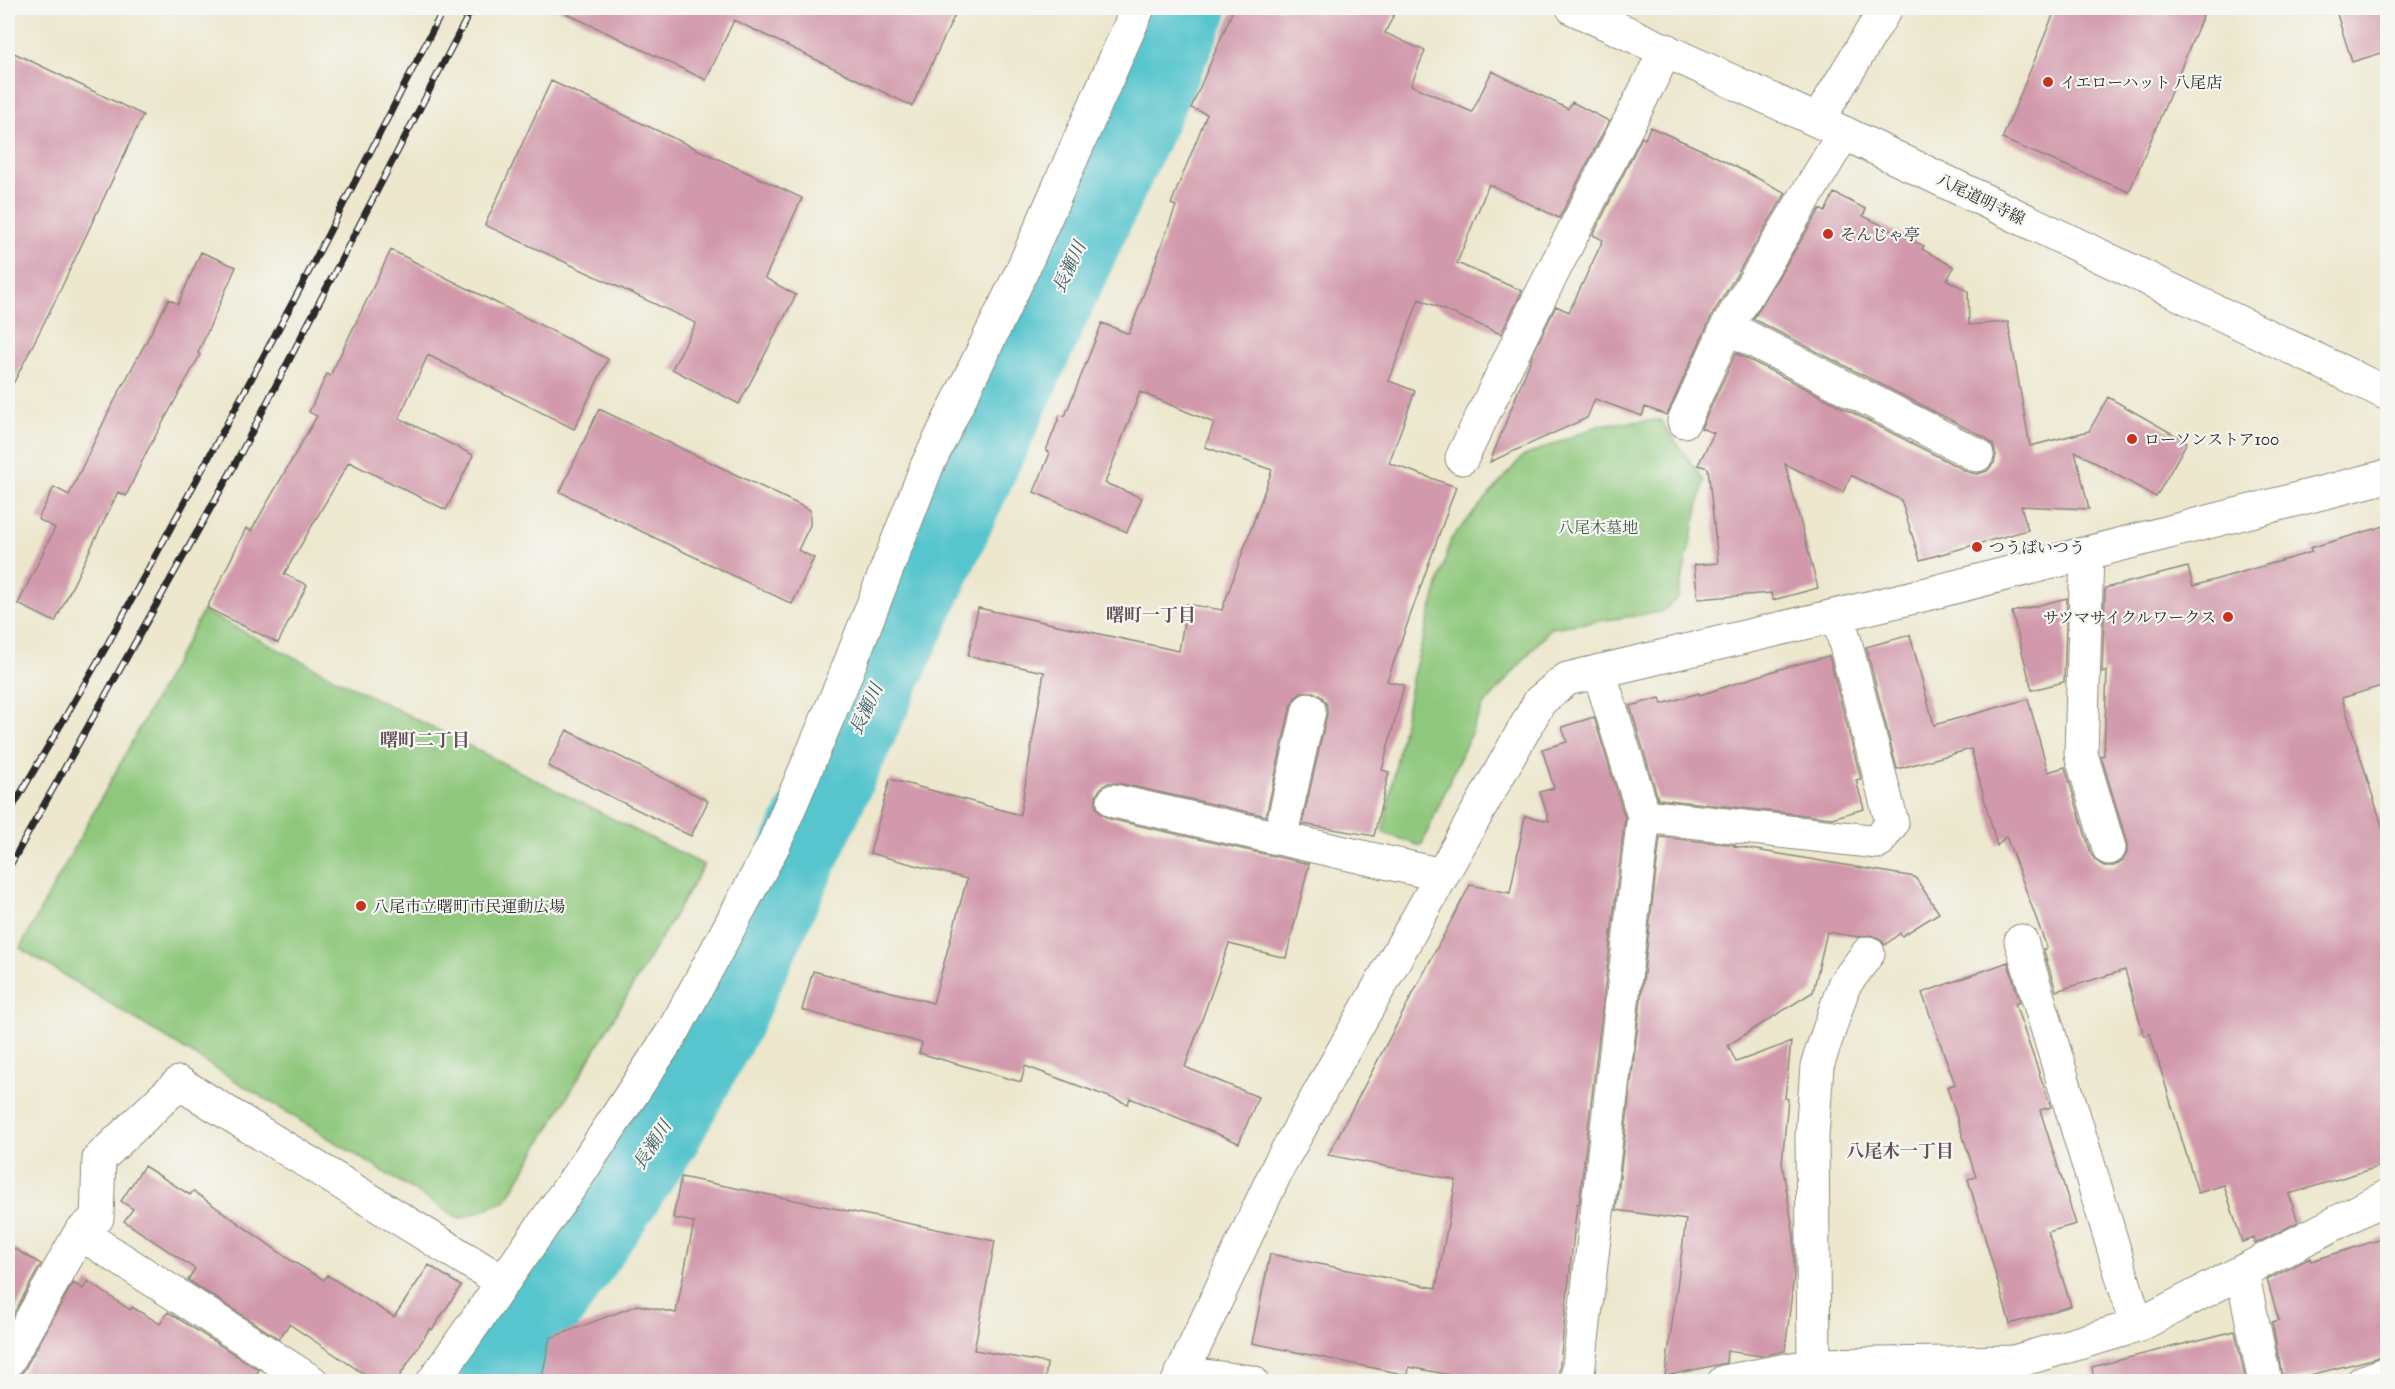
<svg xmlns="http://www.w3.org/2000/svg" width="2395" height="1389" viewBox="0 0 2395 1389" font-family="'IM FELL Great Primer','Noto Serif JP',serif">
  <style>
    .green { fill: #8fc87d; stroke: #5d7a54; stroke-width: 1.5 }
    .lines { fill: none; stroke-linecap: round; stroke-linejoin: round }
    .river { stroke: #57c5cd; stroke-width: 80 }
    .building { fill: #d199ab }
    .minor-casing { stroke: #8c897c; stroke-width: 35 }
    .major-casing { stroke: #8c897c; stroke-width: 35 }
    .minor { stroke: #fff; stroke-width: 33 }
    .major { stroke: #fff; stroke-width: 33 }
    .rail-casing { stroke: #2b2b2b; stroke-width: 7 }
    .rail { stroke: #f6f6f2; stroke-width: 4.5; stroke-dasharray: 14; stroke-linecap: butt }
    .poi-dot { fill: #c8321e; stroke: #f6f6f2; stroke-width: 2 }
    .labels { text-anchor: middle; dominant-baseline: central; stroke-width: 4.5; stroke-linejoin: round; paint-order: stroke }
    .poi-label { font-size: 16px; fill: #2b2b2b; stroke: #f6f6f2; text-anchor: start }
    .street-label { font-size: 16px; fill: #2b2b2b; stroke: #f6f6f2 }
    .park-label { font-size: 16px; fill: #495a44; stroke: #f6f6f2 }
    .water-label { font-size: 18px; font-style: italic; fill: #38595c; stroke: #f6f6f2 }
    .neighbourhood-label { font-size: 18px; font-weight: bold; fill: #655258; stroke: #f6f6f2 }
  </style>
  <rect width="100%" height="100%" fill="#f6f6f2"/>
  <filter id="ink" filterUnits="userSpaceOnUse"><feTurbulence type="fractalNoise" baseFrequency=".0167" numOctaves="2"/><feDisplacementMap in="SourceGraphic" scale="12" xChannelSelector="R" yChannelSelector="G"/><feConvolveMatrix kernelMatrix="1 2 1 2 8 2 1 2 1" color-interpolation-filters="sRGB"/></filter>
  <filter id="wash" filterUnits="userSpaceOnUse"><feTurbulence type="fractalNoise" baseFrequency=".008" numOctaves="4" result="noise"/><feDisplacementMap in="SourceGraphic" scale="24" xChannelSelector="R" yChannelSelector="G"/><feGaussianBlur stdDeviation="1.35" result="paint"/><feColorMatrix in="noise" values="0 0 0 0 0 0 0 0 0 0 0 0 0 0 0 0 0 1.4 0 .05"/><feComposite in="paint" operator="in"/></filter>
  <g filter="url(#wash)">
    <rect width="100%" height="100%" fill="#ece7cd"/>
    <path class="green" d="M 1660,420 L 1704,481 L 1678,598 L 1661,612 L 1551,628 L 1482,708 L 1421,846 L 1383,833 L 1413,675 L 1451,539 L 1522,457 L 1603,424 Z
      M 203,611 L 704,865 L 506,1201 L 460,1219 L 20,948 Z"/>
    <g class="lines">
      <path class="river" d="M 493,1382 L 662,1132 L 724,1017 L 1188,8"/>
    </g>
    <g id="blocks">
      <path class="building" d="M 555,8 L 958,8 L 912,106 L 734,20 L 706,80 Z
        M 1234,8 L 1397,8 L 1385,33 L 1425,51 L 1411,85 L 1472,112 L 1492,71 L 1568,109 L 1572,102 L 1609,121 L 1559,218 L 1489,184 L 1457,263 L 1522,291 L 1501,334 L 1419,299 L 1389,381 L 1415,391 L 1389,463 L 1456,487 L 1387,681 L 1404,685 L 1382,770 L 1389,772 L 1374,836 L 1302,824 L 1327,714 L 1327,705 L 1322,697 L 1313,692 L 1303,692 L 1295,698 L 1291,705 L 1266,816 L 1118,783 L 1108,783 L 1101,788 L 1096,796 L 1096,807 L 1102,815 L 1110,819 L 1309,864 L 1286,958 L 1229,944 L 1185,1067 L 1258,1097 L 1239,1143 L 1130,1098 L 1128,1104 L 1025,1066 L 1021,1082 L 919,1053 L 922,1043 L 802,1010 L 813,971 L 933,1003 L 967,879 L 870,853 L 890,779 L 1020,815 L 1044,672 L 968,656 L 978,608 L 1179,651 L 1187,604 L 1222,610 L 1272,470 L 1205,447 L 1214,423 L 1140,392 L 1105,483 L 1142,498 L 1127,532 L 1034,492 L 1050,453 L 1046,451 L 1060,415 L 1065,416 L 1102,323 L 1129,334 L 1176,206 L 1171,204 L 1207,114 L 1191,108 Z
        M 2056,8 L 2206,8 L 2129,192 L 2002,139 Z
        M 2335,8 L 2388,8 L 2388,51 L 2352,62 Z
        M 8,50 L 143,115 L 56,299 L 8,394 Z
        M 551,81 L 802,198 L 765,278 L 796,295 L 739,404 L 672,369 L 696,323 L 485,225 Z
        M 1650,127 L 1709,153 L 1786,193 L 1711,317 L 1667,415 L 1645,407 L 1642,416 L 1595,399 L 1587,418 L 1490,462 L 1535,349 L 1556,306 L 1569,312 L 1603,240 L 1593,235 L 1642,137 L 1645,139 Z
        M 1834,193 L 1866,209 L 1863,216 L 1924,246 L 1922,249 L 1954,267 L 1947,280 L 1968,291 L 1969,325 L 2008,322 L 2030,446 L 2089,431 L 2108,397 L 2187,442 L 2156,497 L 2075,451 L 2089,509 L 2021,506 L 2028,530 L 1920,560 L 1901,500 L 1851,475 L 1843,492 L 1785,464 L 1818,588 L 1773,600 L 1771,593 L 1698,599 L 1694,565 L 1718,563 L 1708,468 L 1698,465 L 1714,433 L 1701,428 L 1736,353 L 1968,472 L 1977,474 L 1987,471 L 1994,463 L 1996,455 L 1993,445 L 1986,438 L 1753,319 L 1820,209 L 1825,212 Z
        M 391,250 L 608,359 L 574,429 L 428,355 L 399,418 L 473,455 L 446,510 L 349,462 L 284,574 L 307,585 L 278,643 L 207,608 L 246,528 L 251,531 L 317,416 L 309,412 L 327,374 L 330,376 Z
        M 201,252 L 236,267 L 198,353 L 200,355 L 145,455 L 126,496 L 118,492 L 55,622 L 18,604 L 55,528 L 38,519 L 54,487 L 69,495 L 108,413 L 169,299 L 178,304 Z
        M 599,409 L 810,510 L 810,525 L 798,550 L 814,558 L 792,604 L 560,492 Z
        M 2388,525 L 2388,684 L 2342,698 L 2388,845 L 2388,1164 L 2289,1194 L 2298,1222 L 2255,1244 L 2253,1238 L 2242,1242 L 2224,1185 L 2198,1193 L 2150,1034 L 2144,1036 L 2125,970 L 2056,991 L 2043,949 L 2047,948 L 2006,836 L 1997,846 L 1971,749 L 1897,769 L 1866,647 L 1910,635 L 1934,725 L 2028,699 L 2048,772 L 2065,767 L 2091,854 L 2096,861 L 2104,866 L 2114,866 L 2123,860 L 2127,853 L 2127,843 L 2101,756 L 2104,755 L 2107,671 L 2102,673 L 2105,588 L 2188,567 L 2193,586 L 2312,552 L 2310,548 Z
        M 2067,598 L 2064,682 L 2032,690 L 2012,612 Z
        M 1829,656 L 1861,779 L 1856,780 L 1864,809 L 1832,818 L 1658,799 L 1630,706 L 1660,698 L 1662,704 L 1699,693 L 1700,695 L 1780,669 Z
        M 1594,717 L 1625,818 L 1579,1204 L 1577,1204 L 1558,1382 L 1486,1382 L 1409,1367 L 1408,1375 L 1252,1343 L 1270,1254 L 1436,1288 L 1456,1180 L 1328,1155 L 1470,885 L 1510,893 L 1525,816 L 1549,821 L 1540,792 L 1554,788 L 1542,749 L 1567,742 L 1562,727 Z
        M 567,730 L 708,801 L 691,836 L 548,766 Z
        M 1660,837 L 1736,845 L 1733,846 L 1915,877 L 1939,913 L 1902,936 L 1900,933 L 1885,945 L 1879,938 L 1871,935 L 1859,937 L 1827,932 L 1813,992 L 1728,1045 L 1736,1062 L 1791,1042 L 1785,1098 L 1788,1099 L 1782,1163 L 1794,1236 L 1794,1275 L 1785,1351 L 1761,1356 L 1727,1351 L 1726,1363 L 1665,1376 L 1686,1220 L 1616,1210 Z
        M 2008,962 L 2020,1002 L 2015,1004 L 2051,1107 L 2040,1110 L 2076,1224 L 2048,1232 L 2071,1306 L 2010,1324 L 1968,1179 L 1976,1177 L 1947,1087 L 1955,1084 L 1922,993 Z
        M 144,1166 L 190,1195 L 193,1191 L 292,1261 L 324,1280 L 327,1275 L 394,1317 L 429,1265 L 461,1286 L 432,1330 L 430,1328 L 396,1382 L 376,1382 L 289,1324 L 279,1339 L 188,1280 L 195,1269 L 124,1221 L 133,1209 L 121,1201 Z
        M 681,1177 L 995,1241 L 974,1350 L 1047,1363 L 1045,1382 L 541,1382 L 550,1338 L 638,1305 L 676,1313 L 694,1222 L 673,1218 Z
        M 2388,1237 L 2388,1355 L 2283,1382 L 2272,1322 L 2279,1320 L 2267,1280 L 2310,1258 L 2311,1261 Z
        M 8,1245 L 41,1264 L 8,1324 Z
        M 88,1281 L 130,1310 L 132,1307 L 160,1324 L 168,1312 L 259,1370 L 251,1382 L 8,1382 L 8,1380 L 18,1377 L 24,1370 L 73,1283 L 83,1289 Z
        M 2235,1331 L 2246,1382 L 2094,1382 L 2092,1367 Z"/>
    </g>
  </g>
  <g filter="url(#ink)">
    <use href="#blocks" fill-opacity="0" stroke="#8c897c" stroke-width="1.5"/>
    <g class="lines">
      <defs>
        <path id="minor" d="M 1818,120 L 1886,8
          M 1727,327 L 1977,455
          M 1684,421 L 1727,327 L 1844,133
          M 1462,458 L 1536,305 L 1666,50
          M 2087,553 L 2081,754 L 2109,848
          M 1114,801 L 1442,875
          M 1644,816 L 1878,842 L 1892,823 L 1838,615
          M 1280,838 L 1309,710
          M 2021,941 L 2137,1326
          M 2242,1272 L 2265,1382
          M 8,1361 L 80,1233
          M 1814,1365 L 1812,1136 L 1817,1066 L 1844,985 L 1868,953
          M 1181,1373 L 1252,1382
          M 312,1382 L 80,1233 L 97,1218 L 99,1159 L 179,1083 L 503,1282
          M 433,1382 L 581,1171 L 674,1030 L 774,844 L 844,679 L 927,466 L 1021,273 L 1138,8
          M 1178,1382 L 1279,1165 L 1540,701 L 1567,679 L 1927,594 L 2388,476
          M 1577,1382 L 1644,816 L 1599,671
          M 1724,1382 L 1814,1365 L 2014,1362 L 2137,1326 L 2388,1196
          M 2363,1382 L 2388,1373"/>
        <path id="major" d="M 1573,8 L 1844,133 L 2388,394"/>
      </defs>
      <use href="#minor" class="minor-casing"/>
      <use href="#major" class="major-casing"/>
      <use href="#minor" class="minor"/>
      <use href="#major" class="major"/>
      <defs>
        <path id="rail" d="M 8,815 L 106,647 L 301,287 L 444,8
          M 8,869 L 233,468 L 472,8"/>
      </defs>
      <use href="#rail" class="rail-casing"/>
      <use href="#rail" class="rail"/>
    </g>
  </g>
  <g class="poi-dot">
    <circle cx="2048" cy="82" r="6"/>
    <circle cx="1828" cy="234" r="6"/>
    <circle cx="2132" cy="439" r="6"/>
    <circle cx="1977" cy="547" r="6"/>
    <circle cx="2228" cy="617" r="6"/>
    <circle cx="361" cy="906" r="6"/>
  </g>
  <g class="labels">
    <g class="poi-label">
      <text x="2060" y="82">イエローハット 八尾店</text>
      <text x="1840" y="234">そんじゃ亭</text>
      <text x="2144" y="439">ローソンストア100</text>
      <text x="1989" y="547">つうばいつう</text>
      <text x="2216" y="617" text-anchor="end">サツマサイクルワークス</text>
      <text x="373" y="906">八尾市立曙町市民運動広場</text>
    </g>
    <g class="street-label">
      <text transform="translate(1981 199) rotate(26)">八尾道明寺線</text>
    </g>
    <g class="park-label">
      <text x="1598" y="527">八尾木墓地</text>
    </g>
    <g class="water-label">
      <text transform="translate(1069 267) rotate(-65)">長瀬川</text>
      <text transform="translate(866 709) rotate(-65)">長瀬川</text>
      <text transform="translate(652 1145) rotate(-57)">長瀬川</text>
    </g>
    <g class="neighbourhood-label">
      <text x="1151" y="615">曙町一丁目</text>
      <text x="425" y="740">曙町二丁目</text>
      <text x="1900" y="1151">八尾木一丁目</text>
    </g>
  </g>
  <rect width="2395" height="1389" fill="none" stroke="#f6f6f2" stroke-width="30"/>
</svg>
